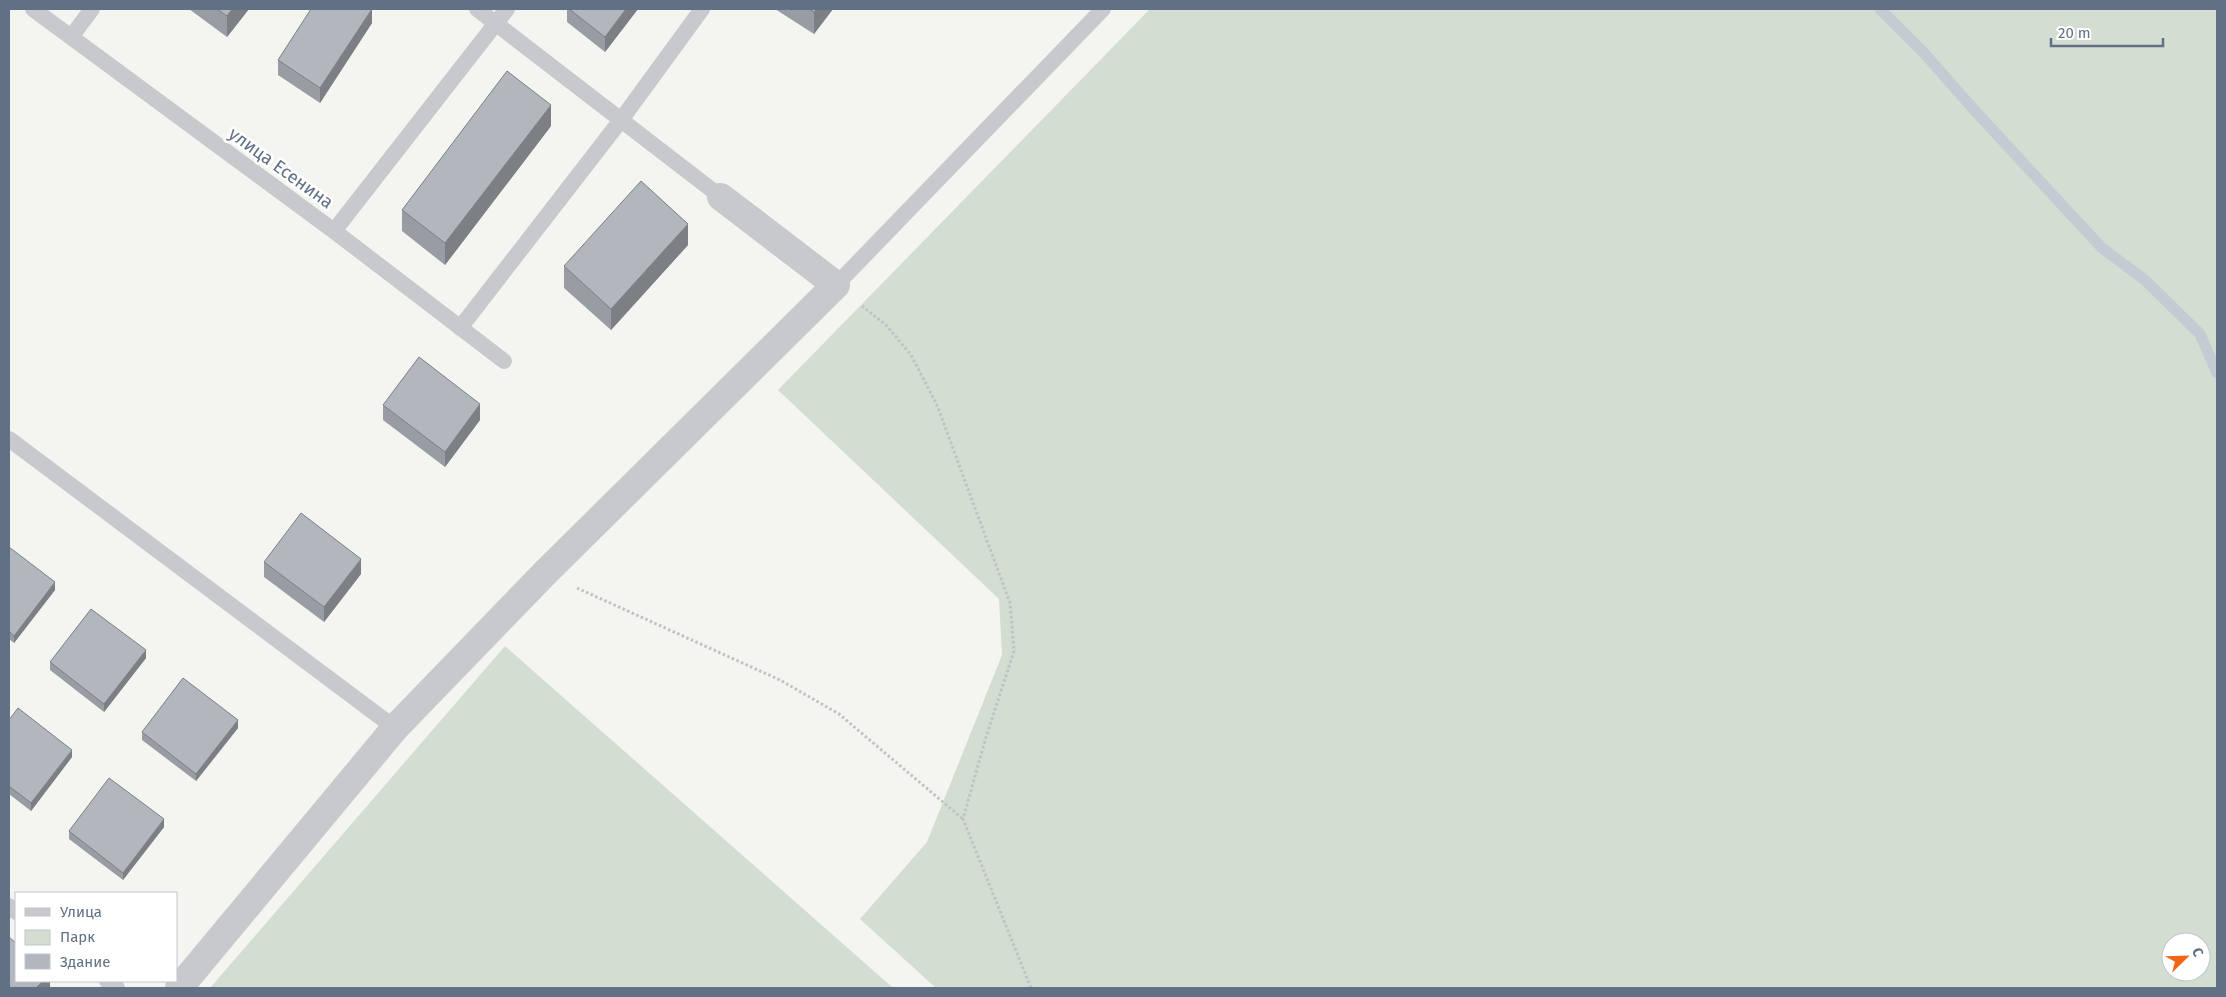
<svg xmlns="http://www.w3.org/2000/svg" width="2226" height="997" viewBox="0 0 2226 997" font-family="'Fira Sans',sans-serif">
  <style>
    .green { fill: #d4ddd1; fill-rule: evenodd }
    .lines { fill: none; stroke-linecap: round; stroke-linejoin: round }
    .stream { stroke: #c3ccd2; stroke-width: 11 }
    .path { stroke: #c0c1c3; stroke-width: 3; stroke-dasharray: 2.5 2.5; stroke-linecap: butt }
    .lane { stroke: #c7c9cd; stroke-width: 16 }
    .street { stroke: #c7c9cd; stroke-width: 28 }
    .wall { fill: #989da3 }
    .shaded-wall { fill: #7c8084 }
    .building { fill: #b1b7bd; stroke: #7c8084 }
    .labels { text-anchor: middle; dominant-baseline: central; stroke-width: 5; stroke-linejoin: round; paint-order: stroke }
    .street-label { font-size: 18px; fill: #617084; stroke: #fff }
  </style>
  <rect width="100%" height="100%" fill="#f4f5f0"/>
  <path class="green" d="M 1150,9 L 2217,9 L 2217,988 L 936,988 L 860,919 L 927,842 L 1002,655 L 999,599 L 778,390 ZM 2171,942 L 2201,942 L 2201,972 L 2171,972 Z
    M 505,646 L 893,988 L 210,988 Z"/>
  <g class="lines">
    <path class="stream" d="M 1880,9 L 1924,53 L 1977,113 L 2102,248 L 2145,280 L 2200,334 L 2217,373"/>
    <path class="path" d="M 862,306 L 887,326 L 911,355 L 937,405 L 1010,603 L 1014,651 L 986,737 L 963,819 L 1031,988
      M 577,588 L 780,680 L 839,714 L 963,819"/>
    <path class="lane" d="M 33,9 L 334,231 L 504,361
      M 477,9 L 721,197
      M 71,37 L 92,9
      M 334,231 L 507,9
      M 836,285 L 1103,9
      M 460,328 L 621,120 L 702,9
      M 9,439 L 395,728
      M 9,906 L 16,912
      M 107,981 L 117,988"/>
    <path class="street" d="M 179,988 L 395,728 L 545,573 L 836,285 L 721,197"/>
  </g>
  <path class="wall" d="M 189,9 L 249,9 L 227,37 Z
    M 372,9 L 372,23 L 320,103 L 278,75 L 278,60 Z
    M 567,9 L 638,9 L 605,52 L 567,22 Z
    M 775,9 L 833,9 L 814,34 Z
    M 551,126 L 445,265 L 402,231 L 402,210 Z
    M 688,245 L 611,330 L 564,288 L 564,266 Z
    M 383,405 L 480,420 L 445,467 L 383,420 Z
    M 9,547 L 55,590 L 14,643 L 9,639 Z
    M 264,562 L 361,574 L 324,622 L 264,577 Z
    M 146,658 L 104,712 L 50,670 L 50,662 Z
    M 9,720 L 72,757 L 31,811 L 9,794 Z
    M 238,728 L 196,781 L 142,740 L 142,732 Z
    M 164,827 L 123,880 L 69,839 L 69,831 Z"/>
  <path class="shaded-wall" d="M 232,9 L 249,9 L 227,37 L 227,16 Z
    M 372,9 L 372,23 L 320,103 L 320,88 Z
    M 626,9 L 638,9 L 605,52 L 605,37 Z
    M 817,9 L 833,9 L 814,34 L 814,12 Z
    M 551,105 L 551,126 L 445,265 L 445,243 Z
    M 688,224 L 688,245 L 611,330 L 611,309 Z
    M 480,404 L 480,420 L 445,467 L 445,452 Z
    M 361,559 L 361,574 L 324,622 L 324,607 Z
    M 55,582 L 55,590 L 14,643 L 14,636 Z
    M 146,650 L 146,658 L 104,712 L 104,704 Z
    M 238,720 L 238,728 L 196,781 L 196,774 Z
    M 72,750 L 72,757 L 31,811 L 31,803 Z
    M 164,819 L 164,827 L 123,880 L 123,873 Z
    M 43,981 L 50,981 L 50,988 L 36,988 Z"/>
  <path class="building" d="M 217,9 L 232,9 L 227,16 Z
    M 311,9 L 372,9 L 320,88 L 278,60 Z
    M 569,9 L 626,9 L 605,37 Z
    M 809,9 L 817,9 L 814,12 Z
    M 507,71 L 551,105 L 445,243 L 402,210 Z
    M 641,181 L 688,224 L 611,309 L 564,266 Z
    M 419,357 L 480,404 L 445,452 L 383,405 Z
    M 301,513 L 361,559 L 324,607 L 264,562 Z
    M 9,547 L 55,582 L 14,636 L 9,631 Z
    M 91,609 L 146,650 L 104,704 L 50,662 Z
    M 183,678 L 238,720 L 196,774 L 142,732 Z
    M 18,708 L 72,750 L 31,803 L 9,786 L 9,720 Z
    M 109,778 L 164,819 L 123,873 L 69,831 Z
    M 9,937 L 16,943 L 16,981 L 43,981 L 36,988 L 9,988 Z"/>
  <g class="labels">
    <g class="street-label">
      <text transform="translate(281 168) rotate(36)">улица Есенина</text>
    </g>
  </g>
  <rect width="2226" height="997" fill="none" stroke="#617084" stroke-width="20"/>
  <rect x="15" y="892" width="162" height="90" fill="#ffffff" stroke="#c0c6ce"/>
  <rect x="25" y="908" width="25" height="8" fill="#c7c9cd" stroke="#c0c6ce"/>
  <text x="60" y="917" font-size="15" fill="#617084">Улица</text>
  <rect x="25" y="930" width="25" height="15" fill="#d4ddd1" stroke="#c0c6ce"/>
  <text x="60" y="942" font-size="15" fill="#617084">Парк</text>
  <rect x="25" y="954" width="25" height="15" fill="#b1b7bd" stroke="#c0c6ce"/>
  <text x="60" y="967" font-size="15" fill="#617084">Здание</text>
  <g transform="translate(2186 957) rotate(67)"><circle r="24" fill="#ffffff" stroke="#c0c6ce"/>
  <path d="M0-4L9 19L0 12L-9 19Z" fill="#f16514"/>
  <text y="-8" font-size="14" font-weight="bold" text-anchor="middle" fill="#617084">С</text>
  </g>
  <path d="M2051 38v8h112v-8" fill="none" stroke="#617084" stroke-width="2.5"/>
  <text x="2058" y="38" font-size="15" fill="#617084" stroke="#ffffff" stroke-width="4" paint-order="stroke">20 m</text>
</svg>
